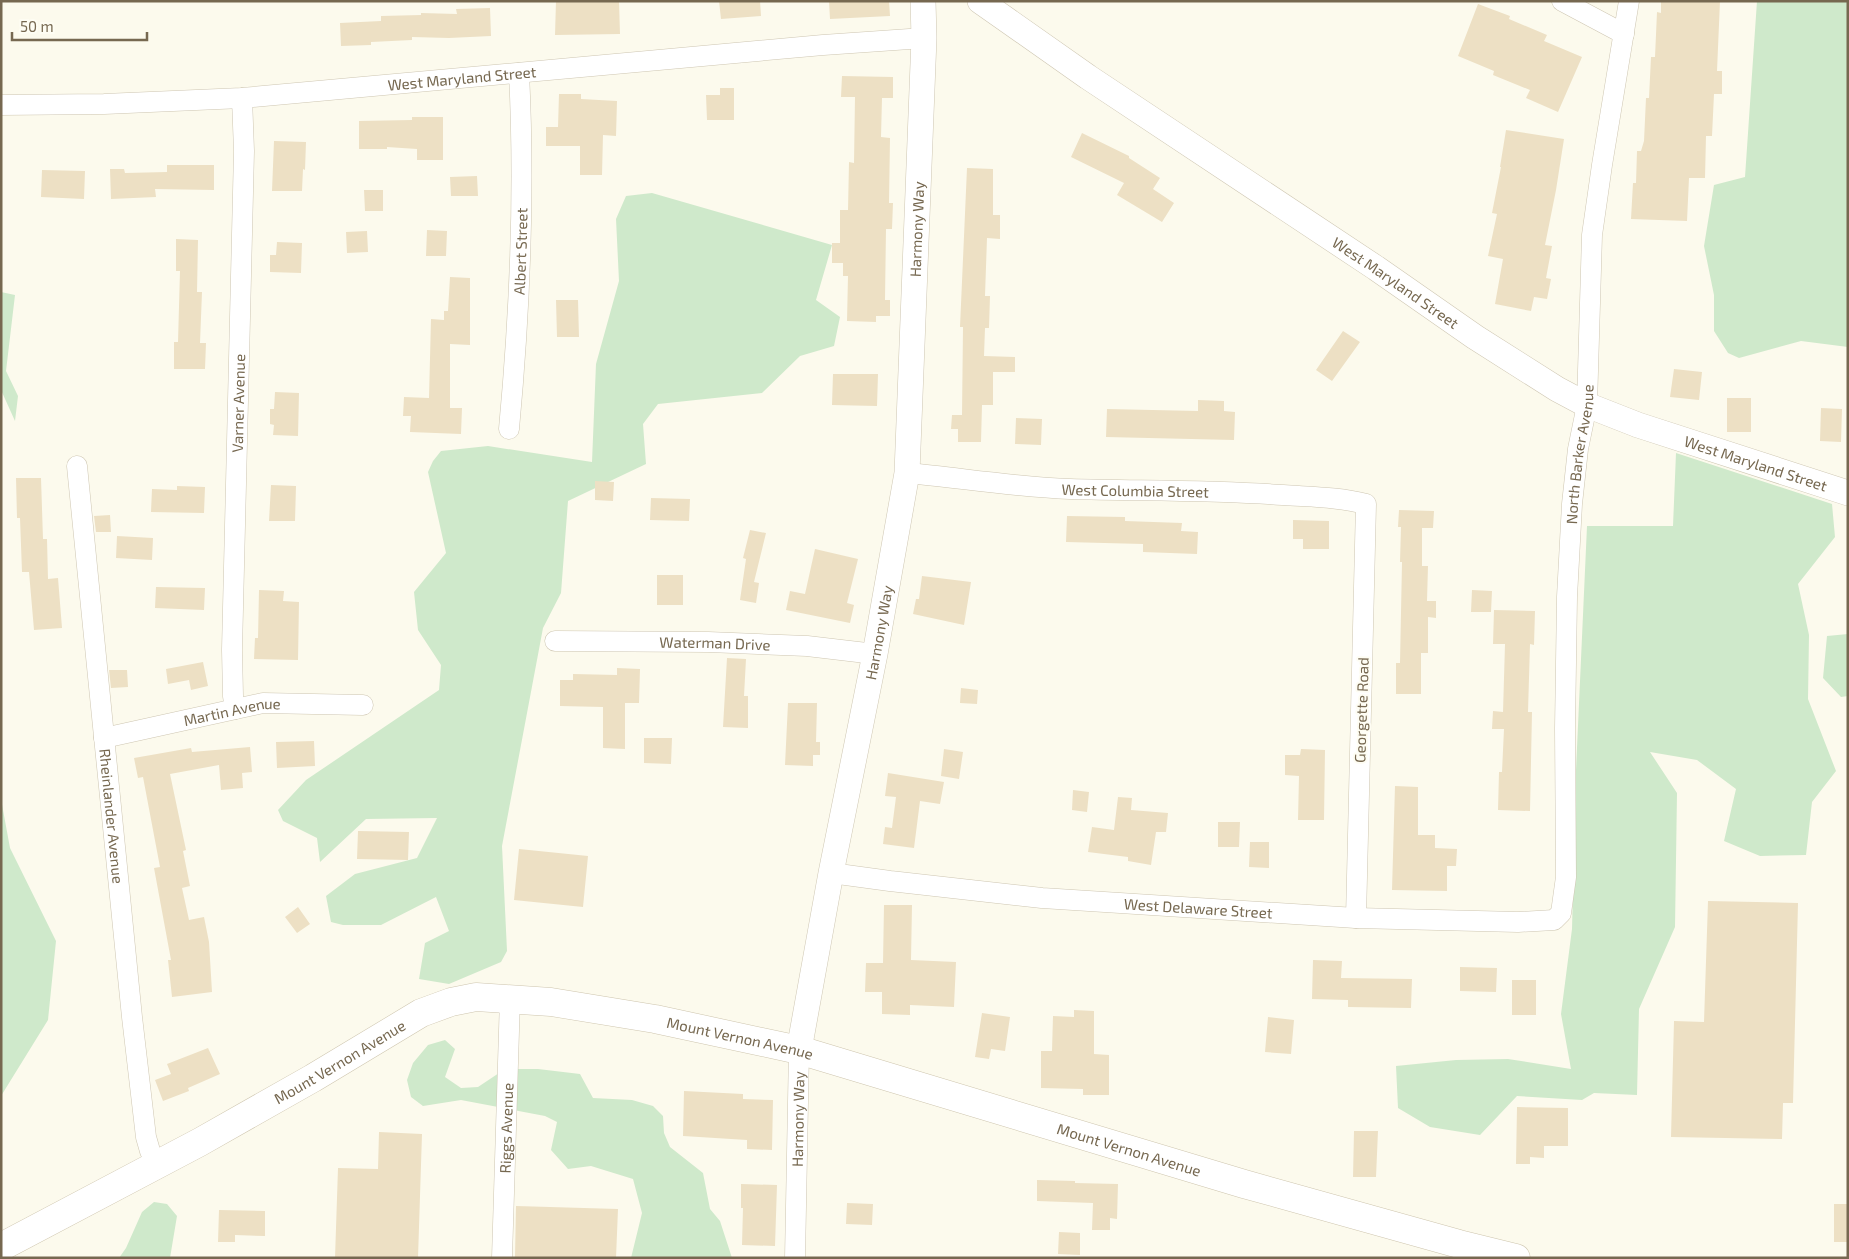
<svg xmlns="http://www.w3.org/2000/svg" width="1849" height="1259" viewBox="0 0 1849 1259" font-family="'Exo 2',sans-serif">
  <style>
    .green { fill: #cfe9cb }
    .building { fill: #ede0c4 }
    .lines { fill: none; stroke-linecap: round; stroke-linejoin: round }
    .minor-casing { stroke: #cec6b2; stroke-width: 21 }
    .tertiary-casing { stroke: #cec6b2; stroke-width: 26 }
    .secondary-casing { stroke: #cec5ae; stroke-width: 29 }
    .minor { stroke: #fff; stroke-width: 20 }
    .tertiary { stroke: #fff; stroke-width: 25 }
    .secondary { stroke: #fff; stroke-width: 28 }
    .labels { text-anchor: middle; dominant-baseline: central; stroke-width: 4; stroke-linejoin: round; paint-order: stroke }
    .street-label { font-size: 15px; fill: #766850; stroke: #fefdf3 }
  </style>
  <rect width="100%" height="100%" fill="#fcfaed"/>
  <path class="green" d="M 1757,1 L 1848,1 L 1848,347 L 1801,341 L 1739,358 L 1728,353 L 1714,331 L 1714,295 L 1704,246 L 1714,185 L 1745,177 Z
    M 652,193 L 832,245 L 816,300 L 840,317 L 834,346 L 800,356 L 762,393 L 658,404 L 643,424 L 646,464 L 568,501 L 561,593 L 543,628 L 502,846 L 507,951 L 501,962 L 449,984 L 419,979 L 425,943 L 449,931 L 436,897 L 381,925 L 343,925 L 331,922 L 326,896 L 355,874 L 417,858 L 437,818 L 366,819 L 320,862 L 317,838 L 283,821 L 278,810 L 306,780 L 439,690 L 441,665 L 418,630 L 414,592 L 446,553 L 428,472 L 433,461 L 441,451 L 488,446 L 592,462 L 596,364 L 619,281 L 616,219 L 626,196 Z
    M 1,292 L 15,295 L 6,371 L 18,396 L 15,421 L 1,390 Z
    M 1676,453 L 1832,504 L 1835,537 L 1798,584 L 1809,635 L 1808,699 L 1836,771 L 1812,802 L 1806,855 L 1760,856 L 1724,841 L 1736,789 L 1697,760 L 1650,752 L 1677,793 L 1675,927 L 1639,1009 L 1637,1095 L 1594,1093 L 1582,1100 L 1517,1096 L 1480,1135 L 1430,1127 L 1398,1108 L 1396,1066 L 1456,1060 L 1508,1059 L 1571,1069 L 1561,1014 L 1572,929 L 1576,770 L 1587,526 L 1673,526 Z
    M 1848,634 L 1848,696 L 1841,697 L 1823,678 L 1827,636 Z
    M 1,799 L 10,848 L 56,941 L 48,1020 L 1,1096 Z
    M 445,1040 L 455,1049 L 445,1077 L 461,1088 L 478,1087 L 505,1069 L 538,1069 L 580,1074 L 593,1098 L 632,1100 L 653,1106 L 663,1116 L 664,1133 L 670,1147 L 703,1173 L 710,1209 L 720,1221 L 732,1258 L 631,1258 L 642,1213 L 633,1179 L 591,1166 L 568,1169 L 551,1150 L 557,1122 L 545,1116 L 461,1100 L 423,1106 L 411,1097 L 407,1080 L 413,1063 L 428,1045 Z
    M 154,1202 L 167,1204 L 177,1216 L 170,1258 L 119,1258 L 126,1248 L 142,1212 Z"/>
  <path class="building" d="M 556,1 L 619,1 L 620,34 L 555,35 Z
    M 719,1 L 760,1 L 761,16 L 721,19 Z
    M 829,1 L 889,1 L 890,16 L 830,19 Z
    M 1661,1 L 1720,1 L 1717,71 L 1722,71 L 1722,94 L 1714,94 L 1712,136 L 1706,136 L 1705,178 L 1689,178 L 1687,221 L 1631,219 L 1633,183 L 1636,183 L 1637,151 L 1641,151 L 1644,141 L 1646,98 L 1649,98 L 1651,57 L 1655,57 L 1657,12 L 1661,13 Z
    M 1478,4 L 1510,16 L 1509,19 L 1547,35 L 1544,41 L 1582,57 L 1558,112 L 1526,98 L 1530,90 L 1493,75 L 1494,71 L 1458,56 Z
    M 490,8 L 491,36 L 449,38 L 412,37 L 412,40 L 371,42 L 371,45 L 341,46 L 340,23 L 381,21 L 381,16 L 421,15 L 421,13 L 457,14 L 456,9 Z
    M 842,76 L 893,77 L 893,98 L 882,98 L 881,137 L 890,138 L 889,203 L 893,203 L 892,229 L 886,229 L 885,300 L 890,300 L 890,316 L 876,316 L 876,322 L 847,321 L 848,276 L 843,276 L 843,263 L 832,263 L 832,243 L 840,243 L 840,210 L 848,210 L 849,162 L 854,163 L 855,97 L 841,97 Z
    M 720,88 L 734,88 L 734,120 L 707,120 L 706,95 L 720,95 Z
    M 559,94 L 581,94 L 581,99 L 617,101 L 616,136 L 603,135 L 602,175 L 580,175 L 580,146 L 546,146 L 546,127 L 558,127 Z
    M 412,117 L 443,117 L 443,160 L 417,160 L 417,149 L 387,147 L 387,149 L 359,149 L 359,121 L 412,120 Z
    M 1506,130 L 1564,139 L 1556,190 L 1545,245 L 1552,246 L 1546,278 L 1551,279 L 1547,299 L 1534,297 L 1531,311 L 1495,304 L 1503,259 L 1488,256 L 1497,214 L 1492,213 L 1501,167 L 1500,167 Z
    M 1082,133 L 1129,156 L 1129,158 L 1160,178 L 1153,189 L 1174,203 L 1162,222 L 1117,195 L 1124,183 L 1071,157 Z
    M 274,141 L 306,142 L 305,170 L 303,169 L 302,191 L 272,191 Z
    M 167,165 L 214,165 L 214,190 L 155,189 L 156,197 L 111,199 L 110,169 L 124,169 L 125,173 L 167,172 Z
    M 967,168 L 993,169 L 993,215 L 1000,215 L 1000,239 L 987,238 L 985,296 L 990,296 L 989,328 L 985,328 L 984,356 L 1015,357 L 1015,372 L 993,372 L 993,405 L 982,405 L 981,442 L 958,442 L 958,429 L 951,429 L 952,415 L 962,415 L 963,327 L 960,327 Z
    M 42,170 L 85,171 L 84,199 L 41,197 Z
    M 477,176 L 478,196 L 451,196 L 450,177 Z
    M 364,190 L 383,190 L 383,211 L 365,211 Z
    M 427,230 L 447,231 L 446,256 L 426,256 Z
    M 367,231 L 368,252 L 347,253 L 346,232 Z
    M 176,239 L 198,240 L 197,292 L 202,292 L 200,343 L 206,343 L 205,369 L 174,369 L 174,342 L 178,342 L 180,271 L 176,271 Z
    M 277,242 L 302,243 L 301,273 L 270,272 L 270,255 L 276,255 Z
    M 450,277 L 470,278 L 470,345 L 450,344 L 450,408 L 462,408 L 461,434 L 410,432 L 411,416 L 403,416 L 404,397 L 429,398 L 431,319 L 444,320 L 444,311 L 448,311 Z
    M 556,300 L 578,300 L 579,337 L 557,337 Z
    M 1343,331 L 1360,342 L 1332,381 L 1316,370 Z
    M 1674,369 L 1702,372 L 1699,400 L 1670,397 Z
    M 833,374 L 878,374 L 877,406 L 832,405 Z
    M 275,392 L 299,393 L 298,436 L 273,435 L 274,425 L 270,424 L 270,409 L 274,409 Z
    M 1727,398 L 1751,398 L 1751,432 L 1727,432 Z
    M 1198,400 L 1224,401 L 1224,411 L 1235,412 L 1234,440 L 1106,437 L 1107,409 L 1198,411 Z
    M 1821,408 L 1842,409 L 1841,442 L 1820,441 Z
    M 1016,418 L 1042,419 L 1041,445 L 1015,444 Z
    M 16,478 L 41,478 L 43,539 L 47,539 L 48,579 L 58,578 L 62,628 L 34,630 L 29,572 L 22,572 L 20,518 L 17,518 Z
    M 595,481 L 614,482 L 613,501 L 595,500 Z
    M 271,485 L 296,486 L 295,521 L 269,521 Z
    M 177,486 L 205,487 L 204,513 L 151,512 L 152,489 L 177,490 Z
    M 651,498 L 690,499 L 689,521 L 650,520 Z
    M 1399,510 L 1434,511 L 1433,528 L 1422,528 L 1422,566 L 1428,566 L 1427,601 L 1436,601 L 1436,618 L 1428,617 L 1428,653 L 1421,653 L 1421,694 L 1396,694 L 1396,663 L 1400,663 L 1402,562 L 1400,562 L 1401,527 L 1398,527 Z
    M 110,515 L 111,532 L 96,532 L 94,516 Z
    M 1067,516 L 1125,517 L 1125,521 L 1182,523 L 1181,531 L 1198,532 L 1197,554 L 1143,552 L 1143,544 L 1066,542 Z
    M 1293,520 L 1329,521 L 1329,549 L 1303,549 L 1303,539 L 1293,539 Z
    M 750,530 L 766,533 L 754,582 L 759,583 L 756,603 L 740,600 L 746,559 L 743,558 Z
    M 117,536 L 153,538 L 152,560 L 116,558 Z
    M 815,549 L 858,559 L 847,603 L 854,605 L 850,623 L 786,610 L 790,591 L 805,594 Z
    M 657,575 L 683,575 L 683,605 L 657,605 Z
    M 922,576 L 971,582 L 964,625 L 913,614 L 916,599 L 919,599 Z
    M 156,587 L 205,588 L 204,610 L 155,608 Z
    M 259,590 L 284,591 L 283,601 L 299,602 L 298,660 L 254,659 L 255,638 L 258,638 Z
    M 1472,590 L 1492,591 L 1491,612 L 1471,612 Z
    M 1494,610 L 1535,611 L 1534,645 L 1530,644 L 1528,712 L 1532,712 L 1530,811 L 1498,810 L 1499,772 L 1502,772 L 1504,729 L 1492,729 L 1493,711 L 1503,712 L 1505,644 L 1493,644 Z
    M 727,658 L 746,659 L 744,696 L 748,696 L 748,728 L 723,727 Z
    M 203,662 L 208,686 L 191,690 L 189,680 L 168,684 L 166,669 Z
    M 617,668 L 640,669 L 639,703 L 625,703 L 625,749 L 603,748 L 603,707 L 560,706 L 560,680 L 573,680 L 573,674 L 617,675 Z
    M 109,670 L 127,670 L 128,687 L 111,688 Z
    M 961,688 L 978,690 L 977,704 L 960,703 Z
    M 788,703 L 817,703 L 816,742 L 820,742 L 820,755 L 813,755 L 813,766 L 785,765 Z
    M 644,738 L 672,738 L 671,764 L 644,763 Z
    M 314,741 L 315,766 L 277,768 L 276,742 Z
    M 250,747 L 252,772 L 242,773 L 243,788 L 221,790 L 219,765 L 170,774 L 186,850 L 183,851 L 190,886 L 182,888 L 189,920 L 204,917 L 209,942 L 212,992 L 172,997 L 168,960 L 171,960 L 154,868 L 160,867 L 143,777 L 138,778 L 134,758 L 191,748 L 192,752 Z
    M 944,749 L 963,752 L 959,779 L 941,776 Z
    M 1301,749 L 1325,750 L 1324,820 L 1298,820 L 1299,776 L 1285,775 L 1285,755 L 1300,755 Z
    M 888,773 L 944,782 L 940,804 L 920,801 L 914,848 L 883,844 L 885,827 L 892,828 L 896,797 L 885,796 Z
    M 1395,786 L 1418,787 L 1418,835 L 1435,835 L 1435,848 L 1457,849 L 1456,866 L 1447,866 L 1447,891 L 1392,890 Z
    M 1073,790 L 1089,792 L 1087,812 L 1072,810 Z
    M 1118,797 L 1132,798 L 1131,810 L 1168,813 L 1166,832 L 1156,832 L 1151,865 L 1128,861 L 1128,857 L 1088,852 L 1092,827 L 1114,830 Z
    M 1218,822 L 1240,822 L 1239,847 L 1218,847 Z
    M 358,831 L 409,832 L 408,860 L 357,859 Z
    M 1250,842 L 1269,842 L 1269,868 L 1249,867 Z
    M 519,849 L 588,856 L 583,907 L 514,900 Z
    M 1708,901 L 1798,903 L 1793,1103 L 1783,1103 L 1782,1139 L 1671,1137 L 1674,1021 L 1704,1022 Z
    M 884,905 L 912,905 L 911,960 L 956,962 L 954,1007 L 910,1005 L 910,1015 L 882,1014 L 882,992 L 865,992 L 866,963 L 883,963 Z
    M 298,907 L 310,924 L 297,933 L 285,917 Z
    M 1313,960 L 1342,961 L 1341,978 L 1412,979 L 1411,1008 L 1348,1007 L 1348,1000 L 1312,999 Z
    M 1460,967 L 1497,968 L 1496,992 L 1460,991 Z
    M 1512,980 L 1536,980 L 1536,1015 L 1512,1015 Z
    M 1074,1010 L 1094,1011 L 1094,1054 L 1109,1055 L 1109,1095 L 1083,1095 L 1083,1089 L 1041,1088 L 1041,1051 L 1052,1051 L 1053,1016 L 1074,1017 Z
    M 982,1013 L 1010,1017 L 1005,1051 L 991,1049 L 989,1059 L 975,1057 Z
    M 1268,1017 L 1294,1020 L 1291,1054 L 1265,1052 Z
    M 208,1048 L 220,1074 L 188,1088 L 189,1091 L 163,1101 L 155,1080 L 171,1074 L 167,1064 Z
    M 684,1091 L 743,1094 L 743,1099 L 773,1100 L 772,1150 L 747,1149 L 747,1140 L 683,1136 Z
    M 1517,1107 L 1568,1108 L 1568,1146 L 1544,1146 L 1544,1158 L 1530,1157 L 1530,1164 L 1516,1164 Z
    M 1354,1131 L 1378,1131 L 1376,1177 L 1353,1177 Z
    M 379,1132 L 422,1134 L 418,1258 L 335,1258 L 338,1168 L 378,1169 Z
    M 1037,1180 L 1075,1181 L 1075,1183 L 1118,1184 L 1117,1219 L 1110,1218 L 1110,1230 L 1092,1230 L 1093,1203 L 1037,1201 Z
    M 741,1184 L 777,1185 L 775,1246 L 742,1245 L 743,1208 L 741,1208 Z
    M 847,1203 L 873,1204 L 872,1225 L 846,1224 Z
    M 1834,1204 L 1848,1204 L 1848,1242 L 1834,1242 Z
    M 516,1206 L 618,1209 L 616,1258 L 515,1257 Z
    M 219,1210 L 265,1211 L 265,1236 L 235,1235 L 235,1242 L 218,1242 Z
    M 1059,1232 L 1080,1233 L 1080,1255 L 1058,1254 Z"/>
  <g class="lines">
    <defs>
      <g id="minor">
        <path d="M 1562,1 L 1624,34"/>
        <path id="s1" d="M 1,105 L 104,104 L 242,98 L 823,45 L 924,38"/>
        <path id="s2" d="M 509,429 C 520,311 525,192 519,73"/>
        <path id="s3" d="M 77,466 L 132,1017 L 146,1137 L 150,1151 L 157,1164"/>
        <path id="s4" d="M 907,473 C 961,478 1015,487 1070,489 C 1141,491 1212,490 1283,495 C 1311,497 1339,497 1366,504 L 1356,918"/>
        <path id="s5" d="M 555,641 L 708,642 L 807,646 L 875,654"/>
        <path id="s6" d="M 235,709 L 233,696 L 232,650 L 244,151 L 242,98"/>
        <path id="s7" d="M 104,738 L 263,703 L 363,705"/>
        <path id="s8" d="M 831,873 L 890,881 L 1042,898 L 1356,918 L 1518,922 L 1554,920 L 1561,913 L 1566,877 L 1565,728 L 1567,597 L 1572,504 L 1578,449 L 1587,405 L 1592,235 L 1602,165 L 1629,1"/>
        <path id="s9" d="M 502,1258 L 510,998"/>
        <path id="s10" d="M 795,1258 L 799,1050"/>
      </g>
      <g id="tertiary">
        <path id="s11" d="M 980,1 L 1088,77 L 1376,268 L 1475,337 L 1557,389 L 1587,405 L 1638,425 L 1848,493"/>
        <path id="s12" d="M 799,1050 L 831,873 L 875,654 L 907,473 L 924,38 L 923,1"/>
      </g>
      <g id="secondary">
        <path id="s13" d="M 1,1247 L 200,1142 L 313,1078 L 421,1013 L 451,1002 L 476,997 L 551,1002 L 655,1019 L 799,1050 L 1244,1184 L 1459,1244 L 1516,1258"/>
      </g>
    </defs>
    <use href="#minor" class="minor-casing"/>
    <use href="#tertiary" class="tertiary-casing"/>
    <use href="#secondary" class="secondary-casing"/>
    <use href="#minor" class="minor"/>
    <use href="#tertiary" class="tertiary"/>
    <use href="#secondary" class="secondary"/>
  </g>
  <g class="labels">
    <g class="street-label">
      <text stroke="none"><textPath href="#s1" startOffset="462">West Maryland Street</textPath></text>
      <text stroke="none"><textPath href="#s12" startOffset="831">Harmony Way</textPath></text>
      <text stroke="none"><textPath href="#s2" startOffset="178">Albert Street</textPath></text>
      <text stroke="none"><textPath href="#s11" startOffset="502">West Maryland Street</textPath></text>
      <text stroke="none"><textPath href="#s6" startOffset="306">Varner Avenue</textPath></text>
      <text stroke="none"><textPath href="#s8" startOffset="1195">North Barker Avenue</textPath></text>
      <text stroke="none"><textPath href="#s11" startOffset="908">West Maryland Street</textPath></text>
      <text stroke="none"><textPath href="#s4" startOffset="229">West Columbia Street</textPath></text>
      <text stroke="none"><textPath href="#s12" startOffset="425">Harmony Way</textPath></text>
      <text stroke="none"><textPath href="#s5" startOffset="160">Waterman Drive</textPath></text>
      <text transform="translate(1361 710) rotate(-88)">Georgette Road</text>
      <text stroke="none"><textPath href="#s7" startOffset="131">Martin Avenue</textPath></text>
      <text stroke="none"><textPath href="#s3" startOffset="352">Rheinlander Avenue</textPath></text>
      <text stroke="none"><textPath href="#s8" startOffset="369">West Delaware Street</textPath></text>
      <text stroke="none"><textPath href="#s13" startOffset="806">Mount Vernon Avenue</textPath></text>
      <text stroke="none"><textPath href="#s13" startOffset="386">Mount Vernon Avenue</textPath></text>
      <text stroke="none"><textPath href="#s10" startOffset="139">Harmony Way</textPath></text>
      <text stroke="none"><textPath href="#s9" startOffset="130">Riggs Avenue</textPath></text>
      <text stroke="none"><textPath href="#s13" startOffset="1211">Mount Vernon Avenue</textPath></text>
    </g>
  </g>
  <rect width="1849" height="1259" fill="none" stroke="#766850" stroke-width="5"/>
  <path d="M12 32v8h135v-8" fill="none" stroke="#766850" stroke-width="2.5"/>
  <text x="20" y="32" font-size="15" fill="#766850" stroke="#fefdf3" stroke-width="4" paint-order="stroke">50 m</text>
</svg>
